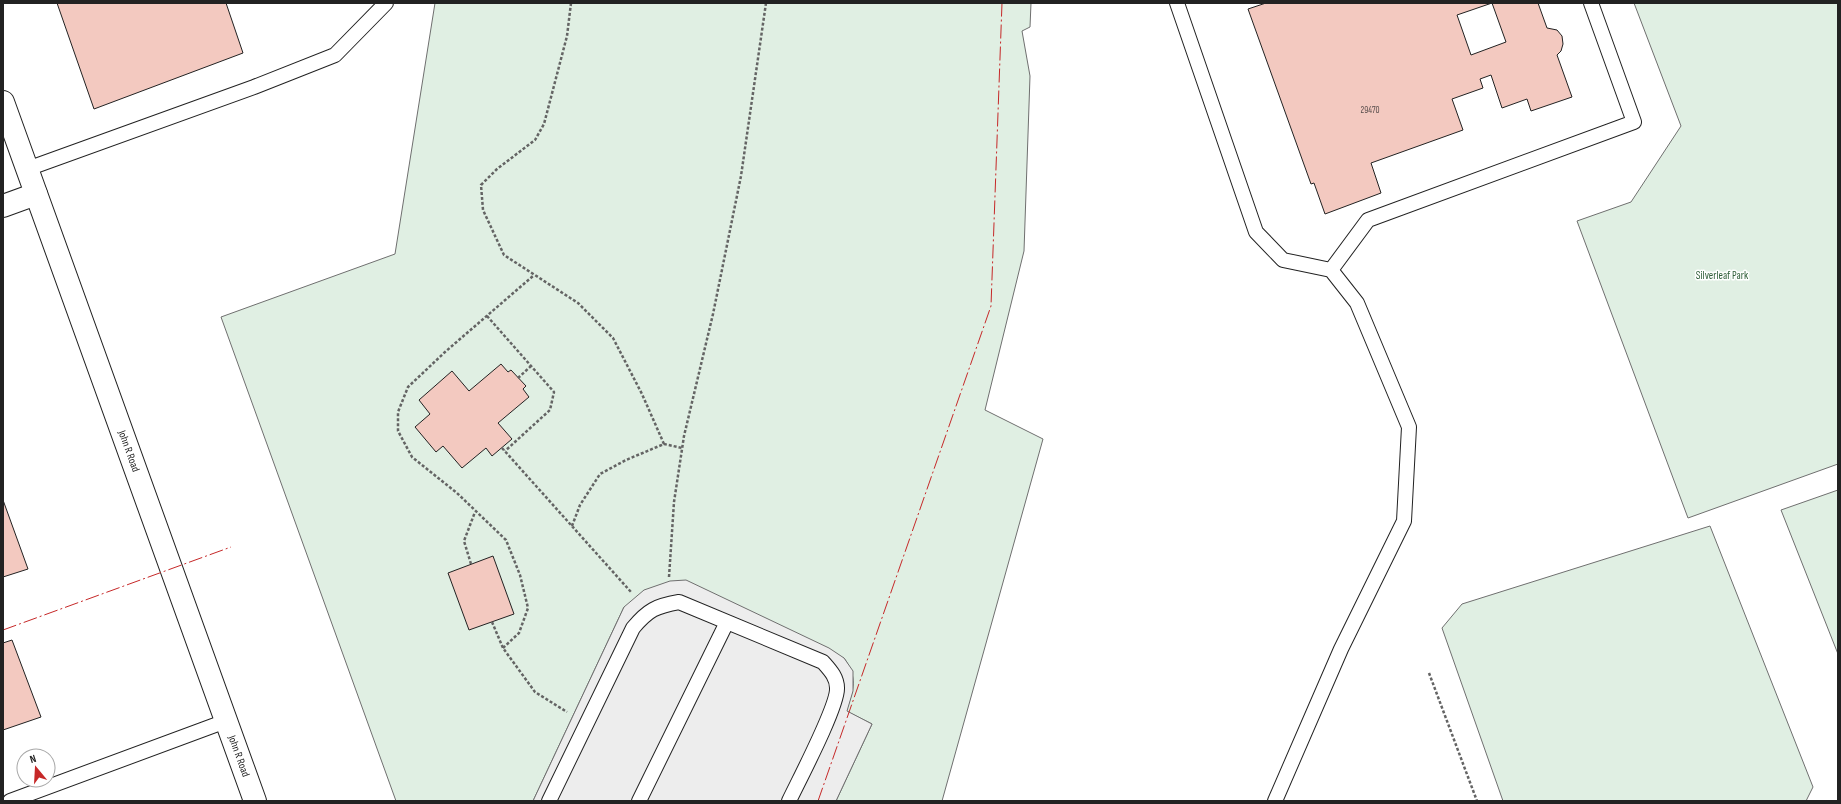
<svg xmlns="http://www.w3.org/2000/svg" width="1841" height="804" viewBox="0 0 1841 804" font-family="'Sofia Sans Condensed',sans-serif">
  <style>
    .green { fill: #e0efe3; stroke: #6f6f6f }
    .parking { fill: #ededed; stroke: #6f6f6f }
    .building { fill: #f3c9c0; stroke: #222 }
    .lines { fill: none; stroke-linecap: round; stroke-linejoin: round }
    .lane-casing { stroke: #222; stroke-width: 16 }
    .street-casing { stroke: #222; stroke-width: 24 }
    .secondary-casing { stroke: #222; stroke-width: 24 }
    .path { stroke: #646464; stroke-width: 2.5; stroke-dasharray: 3 2; stroke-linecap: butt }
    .lane { stroke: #fff; stroke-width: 14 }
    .street { stroke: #fff; stroke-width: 22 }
    .secondary { stroke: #fff; stroke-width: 22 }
    .power { stroke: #c62828; stroke-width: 1; stroke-dasharray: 14 3 2 3; stroke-linecap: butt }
    .labels { text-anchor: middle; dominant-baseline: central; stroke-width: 3; stroke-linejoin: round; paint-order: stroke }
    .number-label { font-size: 9px; fill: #564c4a }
    .park-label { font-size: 11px; fill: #2f5e38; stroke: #fff }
    .street-label { font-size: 11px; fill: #222; stroke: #fff }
  </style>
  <rect width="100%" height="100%" fill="#fff"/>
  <path class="green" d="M 435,3 L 1031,3 L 1030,27 L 1022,31 L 1030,76 L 1024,251 L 985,410 L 1043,439 L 942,801 L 836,801 L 872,724 L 846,711 C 854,689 858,678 844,658 L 624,607 L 533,801 L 396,801 L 221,317 L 395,254 Z
    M 1634,3 L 1838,3 L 1838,464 L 1688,518 L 1577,221 L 1631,202 L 1681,126 Z
    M 1838,490 L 1838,654 L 1781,510 Z
    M 1710,526 L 1813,787 L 1806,801 L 1503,801 L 1442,628 L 1462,604 Z"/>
  <path class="parking" d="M 686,580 L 829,648 L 844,658 L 853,671 L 853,691 L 847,711 L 872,724 L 836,801 L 533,801 L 624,607 L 644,590 L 670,581 Z"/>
  <path class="building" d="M 57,3 L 226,3 L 243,53 L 94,109 Z
    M 1266,3 L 1492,3 L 1457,15 L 1471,55 L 1506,42 L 1492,3 L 1538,3 L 1547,28 L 1557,30 L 1562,36 L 1563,44 L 1561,51 L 1557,55 L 1572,97 L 1531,111 L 1527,99 L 1502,108 L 1491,75 L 1480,79 L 1483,88 L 1452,99 L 1463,130 L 1371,163 L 1381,193 L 1325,214 L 1314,183 L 1311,184 L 1248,9 Z
    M 501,364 L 508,372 L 511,370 L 526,386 L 523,389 L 529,397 L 498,423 L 512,439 L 492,456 L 486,448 L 462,468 L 443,446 L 436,452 L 415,427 L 430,414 L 419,400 L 452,371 L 469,391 Z
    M 3,500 L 28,569 L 3,577 Z
    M 493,556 L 514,614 L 469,630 L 448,573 Z
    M 12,640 L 41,717 L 3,730 L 3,643 Z"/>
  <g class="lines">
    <defs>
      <path id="lane" d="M 1177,3 L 1256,232 L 1283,260 L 1331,270 L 1357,303 L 1409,427 L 1404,521 L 1341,649 L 1275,801
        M 27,169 L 254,87 L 335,55 L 386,3
        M 1331,270 L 1368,220 L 1634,122 L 1591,3
        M 10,801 L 226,721
        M 549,801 L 633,628 C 648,610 656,606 679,602 L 823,662 C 830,670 837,677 837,688 C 838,706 799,780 789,801
        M 639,801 L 727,622"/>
      <path id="street" d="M 3,206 L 36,194"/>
      <path id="secondary" d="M 3,102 L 255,801"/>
    </defs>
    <use href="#lane" class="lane-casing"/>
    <use href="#street" class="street-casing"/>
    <use href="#secondary" class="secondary-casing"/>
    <path class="path" d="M 571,3 L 567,36 L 544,124 L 535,140 L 497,169 L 481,185 L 483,210 L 504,255 L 578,303 L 613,338 L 642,394 L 664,444
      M 487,316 L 554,392 L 550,410 L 505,451
      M 518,378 L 531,366
      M 502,448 L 631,592
      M 572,526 L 580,505 L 600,474 L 626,460 L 664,444 L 682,448
      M 471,564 L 464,541 L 475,512
      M 669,577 L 674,502 L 684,436 L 713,314 L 741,176 L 766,3
      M 492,622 L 503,648 L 535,692 L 567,712
      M 503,648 L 519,633 L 528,608 L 520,575 L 506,540 L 457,493 L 412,457 L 398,431 L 398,412 L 408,387 L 445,352 L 533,276
      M 1429,673 L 1477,801"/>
    <use href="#lane" class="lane"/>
    <use href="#street" class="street"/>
    <use href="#secondary" class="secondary"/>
    <path class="power" d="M 3,630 L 231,547
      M 818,801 L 991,306 L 1002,3"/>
  </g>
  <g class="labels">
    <g class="number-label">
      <text x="1370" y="110">29470</text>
    </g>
    <g class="park-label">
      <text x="1722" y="275">Silverleaf Park</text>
    </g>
    <g class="street-label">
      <text transform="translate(129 451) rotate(70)">John R Road</text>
      <text transform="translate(239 756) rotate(70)">John R Road</text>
    </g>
  </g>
  <rect width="1841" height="804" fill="none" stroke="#222222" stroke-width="8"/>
  <g transform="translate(36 768) rotate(342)"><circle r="19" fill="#ffffff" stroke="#a7a7a7"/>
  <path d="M0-3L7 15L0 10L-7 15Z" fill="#c62828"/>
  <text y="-6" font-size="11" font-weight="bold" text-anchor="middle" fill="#222222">N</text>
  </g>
</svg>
